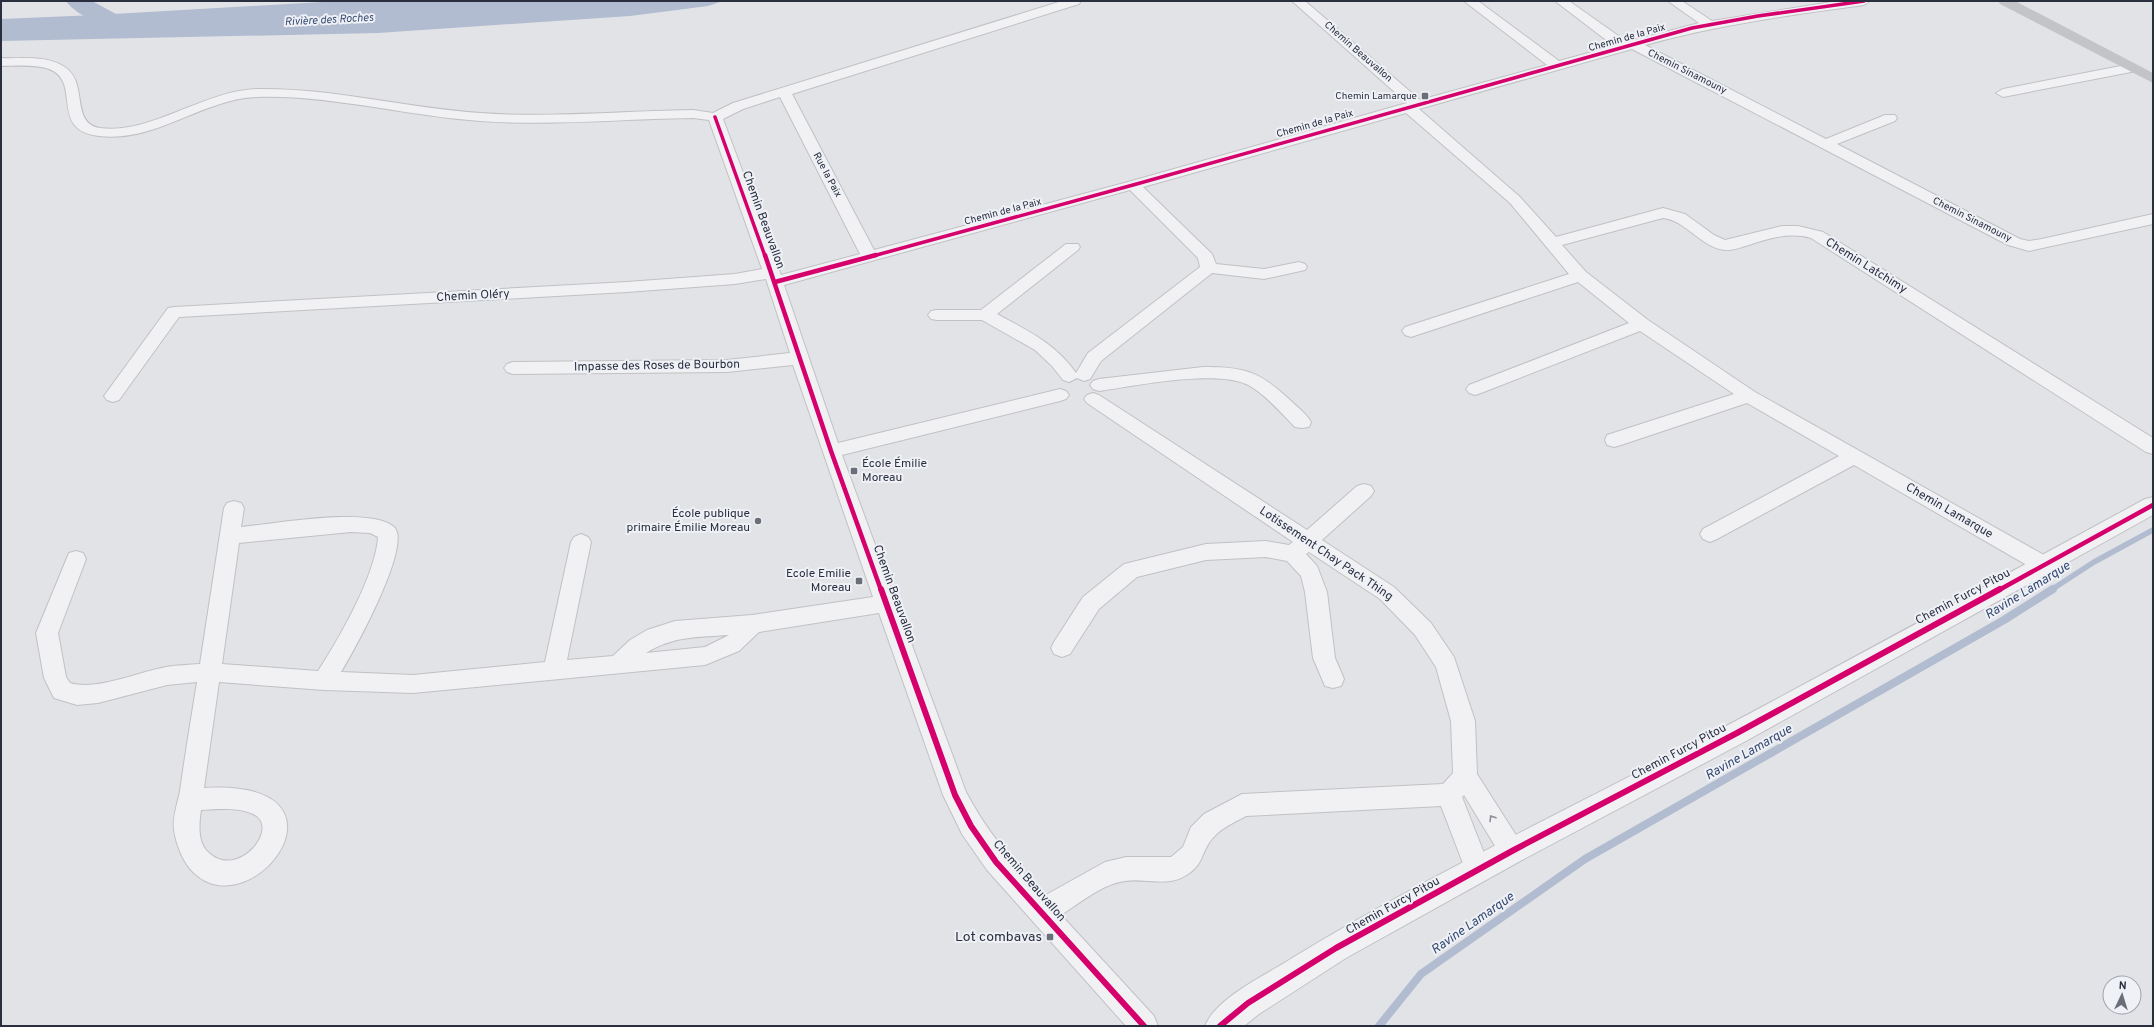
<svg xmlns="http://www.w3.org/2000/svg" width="2154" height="1027" viewBox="0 0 2154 1027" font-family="Overpass,sans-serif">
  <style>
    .water { fill: #b1bcd0 }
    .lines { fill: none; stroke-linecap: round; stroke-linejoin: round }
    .stream-far1 { stroke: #b1bcd0; stroke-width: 5.5 }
    .stream { stroke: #b1bcd0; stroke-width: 8 }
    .river { fill: #b1bcd0; fill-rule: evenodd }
    .minor-casing { stroke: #c0c1c4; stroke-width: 2 }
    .tertiary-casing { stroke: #c0c1c4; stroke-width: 2 }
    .minor { fill: #f1f1f3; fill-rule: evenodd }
    .tertiary { fill: #f1f1f3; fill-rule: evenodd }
    .secondary { fill: #c2c4c8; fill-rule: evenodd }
    .cycleway-far2-casing { stroke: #eff1f6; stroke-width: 5.5 }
    .cycleway-far1-casing { stroke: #eff1f6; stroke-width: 7 }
    .cycleway-casing { stroke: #eff1f6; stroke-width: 8 }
    .cycleway-far2 { stroke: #d6006c; stroke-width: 3.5 }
    .cycleway-far1 { stroke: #d6006c; stroke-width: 4.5 }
    .cycleway { stroke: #d6006c; stroke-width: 6 }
    .oneway { stroke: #8d9099 }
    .poi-dot { fill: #6a6e79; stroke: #eff1f6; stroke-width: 1.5 }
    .labels { text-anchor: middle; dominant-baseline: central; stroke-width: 4; stroke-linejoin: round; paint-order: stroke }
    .far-street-label { font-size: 10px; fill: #292f3f; stroke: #eff1f6 }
    .far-poi-label { font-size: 10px; fill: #292f3f; stroke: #eff1f6; text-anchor: end }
    .far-water-label { font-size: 11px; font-style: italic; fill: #354a71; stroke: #eff1f6 }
    .street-label { font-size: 12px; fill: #292f3f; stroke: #eff1f6 }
    .poi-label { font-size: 12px; fill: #292f3f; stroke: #eff1f6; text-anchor: end }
    .water-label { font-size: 13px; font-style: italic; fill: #354a71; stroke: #eff1f6 }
    .near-poi-label { font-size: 14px; fill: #292f3f; stroke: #eff1f6; text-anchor: end }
  </style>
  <rect width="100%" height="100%" fill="#e2e3e6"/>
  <path class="water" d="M 339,1 L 723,1 L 708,6 L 630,16 L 378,33 L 1,41 L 1,19 L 96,15 Z"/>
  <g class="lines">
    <path class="stream-far1" d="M 2051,590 L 2094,562 L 2153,530"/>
    <path class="stream" d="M 1379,1026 L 1421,974 L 1585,859 L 2004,620 L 2053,589"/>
    <path class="river" d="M 66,1 L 92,1 L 116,14 L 151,23 L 154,28 L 151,33 C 129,38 79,20 66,1 Z"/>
    <defs>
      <path id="minor" d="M 1062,1 L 1081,1 L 1079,4 L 792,94 L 874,250 L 1128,182 L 1407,103 L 1292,1 L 1305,1 L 1420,100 L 1547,65 L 1464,1 L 1478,1 L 1559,61 L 1614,46 L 1555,1 L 1569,1 L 1627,42 L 1699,23 L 1668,1 L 1682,1 L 1712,21 L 1838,1 L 1870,1 L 1864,5 C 1790,15 1717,25 1645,45 L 1826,139 L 1885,115 L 1895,115 L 1897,118 L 1895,121 L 1837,144 L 2020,239 L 2029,241 L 2042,239 L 2153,214 L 2153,224 L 2029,251 L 2008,245 L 1632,49 L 1419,109 L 1520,197 L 1556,237 L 1663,208 L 1685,214 L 1714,235 L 1725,240 L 1782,226 L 1798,226 L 1823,232 L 2153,438 L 2153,454 L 2146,452 L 1811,238 C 1789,232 1770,238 1749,245 C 1741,247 1733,251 1725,250 C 1700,247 1687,221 1663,218 L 1562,245 L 1586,272 L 1648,320 L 1755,392 L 2051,559 L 2054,565 L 2051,571 L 2044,573 L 2037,571 L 1854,465 L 1717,539 L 1710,542 L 1703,539 L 1700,534 L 1703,529 L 1839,456 L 1747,403 L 1621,445 L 1614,447 L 1607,445 L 1605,440 L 1607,435 L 1734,394 L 1640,331 L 1481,393 L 1475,395 L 1469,393 L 1466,389 L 1469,385 L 1629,323 L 1578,282 L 1417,335 L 1411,337 L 1405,335 L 1402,331 L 1405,327 L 1569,274 L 1510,203 L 1406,113 L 1143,187 L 1212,254 L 1216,264 L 1264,269 L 1299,262 L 1305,264 L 1307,267 L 1305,270 L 1264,279 L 1212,273 L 1101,361 L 1090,379 L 1084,381 L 1077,378 L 1069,382 L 1063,380 L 1052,366 L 1035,350 L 982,320 L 937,320 L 931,319 L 928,315 L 931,311 L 937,310 L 981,310 L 1066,244 L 1078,244 L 1080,247 L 1078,250 L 997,314 C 1028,331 1055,343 1076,373 L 1088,353 L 1200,267 L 1198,258 L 1130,190 L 784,285 L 838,443 L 1060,389 L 1066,391 L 1069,395 L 1066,399 L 1060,401 L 842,455 L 966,792 C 987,832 1013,862 1044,896 L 1105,862 L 1126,857 L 1171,857 L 1183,847 L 1191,827 L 1204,814 L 1242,794 L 1443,784 L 1453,773 L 1451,721 L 1436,667 L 1415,635 L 1380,599 L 1309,552 L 1306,554 L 1317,566 L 1327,592 L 1335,658 L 1344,679 L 1341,686 L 1333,688 L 1325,686 L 1313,658 L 1305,592 L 1301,576 L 1287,561 L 1266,557 L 1206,560 L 1137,577 L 1099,609 L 1070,654 L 1062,657 L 1054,654 L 1051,648 L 1054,642 L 1083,597 L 1124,564 L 1206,544 L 1266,541 L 1289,545 L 1293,542 L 1087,403 L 1084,399 L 1087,395 L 1093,393 L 1099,395 L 1307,530 L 1357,486 L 1364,484 L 1371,486 L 1374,491 L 1371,496 L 1322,540 L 1394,587 L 1431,623 L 1454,657 L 1475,721 L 1477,774 L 1521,843 L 1525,851 L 1521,859 L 1512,863 L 1503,859 L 1464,795 L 1462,797 L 1491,871 L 1487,879 L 1478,883 L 1469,879 L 1441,806 L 1246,816 C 1233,823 1217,830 1209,843 C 1200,857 1203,865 1185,876 C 1167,887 1144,878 1125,881 C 1102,884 1080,903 1061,915 L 1154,1016 L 1158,1026 L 1126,1026 L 987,870 L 962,834 L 943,795 L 879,613 L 759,632 L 739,651 L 705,665 L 413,693 L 324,690 L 219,682 L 204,788 C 365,779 253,929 194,873 C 183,863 176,844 174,830 C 172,818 178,802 180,791 C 185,755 191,719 197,682 L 167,685 L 98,703 L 77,705 L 54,698 L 44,678 L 36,633 L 69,553 L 76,551 L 83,553 L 86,559 L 58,633 L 66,677 L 70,683 C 97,691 138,672 166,667 C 177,665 189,665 200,664 L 224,508 L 227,503 L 234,501 L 241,503 L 244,508 L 241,527 C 273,524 371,506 394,527 C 413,544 353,653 341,672 L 413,675 L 545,662 L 571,542 L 574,537 L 581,534 L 588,537 L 591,542 L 567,660 L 613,656 L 630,640 L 647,630 L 675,621 L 752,615 L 873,597 L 793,365 L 727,372 L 513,374 L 507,372 L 504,368 L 507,364 L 513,362 L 727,360 L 790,353 L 766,279 L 735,284 L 627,292 L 179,317 L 119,400 L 113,402 L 107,400 L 104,396 L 168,308 L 174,307 L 627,282 L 735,274 L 762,269 L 709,120 L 693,118 C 622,119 551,126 480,121 C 406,116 332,95 257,97 C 202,99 156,143 99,136 C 48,130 83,82 49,69 C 35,64 16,66 1,66 L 1,58 C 21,59 45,55 63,66 C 90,81 69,123 100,128 C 151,135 204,90 258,89 C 333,88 406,108 480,113 C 551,118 622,111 693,110 L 713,113 L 733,103 ZM 780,97 L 860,254 L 781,275 L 723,119 L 743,109 ZM 351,532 L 370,533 L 378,537 C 376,574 339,639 318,671 L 222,664 L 239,543 ZM 729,635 L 705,647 L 646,653 C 673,636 698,637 729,635 ZM 201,810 C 217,809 238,807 253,814 C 282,827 238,880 209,853 C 197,843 199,824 201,810 Z
        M 2131,64 L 2138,68 L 2136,71 L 2003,97 L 1996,93 L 2003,89 Z
        M 1203,367 C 1245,367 1259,371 1290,400 C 1297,407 1306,413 1311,422 L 1309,427 L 1302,428 L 1295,427 C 1281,413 1267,396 1250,386 C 1220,368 1134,386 1099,391 L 1093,389 L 1090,385 L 1093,381 L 1099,379 Z"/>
      <path id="tertiary" d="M 2153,497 L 2153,515 L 1746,741 L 1522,860 L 1346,958 L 1259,1014 L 1244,1026 L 1205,1026 C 1216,998 1264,976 1289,960 C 1431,873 1583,803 1730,724 C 1869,650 2007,574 2145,499 Z"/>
    </defs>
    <use href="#minor" class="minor-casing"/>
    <use href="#tertiary" class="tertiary-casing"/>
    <use href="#minor" class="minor"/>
    <use href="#tertiary" class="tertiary"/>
    <path class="secondary" d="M 1998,1 L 2015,1 L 2153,73 L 2153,83 L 2000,4 Z"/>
    <defs>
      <path id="cycleway-far2" d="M 715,117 L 765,256
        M 873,256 L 1133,185 L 1692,28 L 1758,16 L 1864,1"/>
      <path id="cycleway-far1" d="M 765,255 L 831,451 L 881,590
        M 775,282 L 876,255
        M 1999,590 L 2153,505"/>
      <path id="cycleway" d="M 881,589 L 955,795 L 971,826 L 996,862 L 1144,1026
        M 1220,1026 L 1248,1003 L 1336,948 L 1512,851 L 1737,733 L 2000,589"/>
    </defs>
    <use href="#cycleway-far2" class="cycleway-far2-casing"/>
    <use href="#cycleway-far1" class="cycleway-far1-casing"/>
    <use href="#cycleway" class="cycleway-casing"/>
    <use href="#cycleway-far2" class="cycleway-far2"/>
    <use href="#cycleway-far1" class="cycleway-far1"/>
    <use href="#cycleway" class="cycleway"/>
  </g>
  <defs><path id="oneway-chevron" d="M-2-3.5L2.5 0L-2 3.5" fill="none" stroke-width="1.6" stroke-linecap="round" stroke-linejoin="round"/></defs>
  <use class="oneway" href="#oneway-chevron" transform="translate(1492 818) rotate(-122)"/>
  <g class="poi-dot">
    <rect x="1421" y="92" width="8" height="8" rx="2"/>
    <rect x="850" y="467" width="8" height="8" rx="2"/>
    <circle cx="758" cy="521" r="4"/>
    <rect x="855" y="577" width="8" height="8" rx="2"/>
    <rect x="1046" y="933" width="8" height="8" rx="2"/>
  </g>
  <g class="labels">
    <g class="far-street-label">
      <text transform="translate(1627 38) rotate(-16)">Chemin de la Paix</text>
      <text transform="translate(1358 52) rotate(41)">Chemin Beauvallon</text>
      <text transform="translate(1687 72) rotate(27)">Chemin Sinamouny</text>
      <text transform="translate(1315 124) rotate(-16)">Chemin de la Paix</text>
      <text transform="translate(827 175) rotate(62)">Rue la Paix</text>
      <text transform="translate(1003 212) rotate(-15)">Chemin de la Paix</text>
      <text transform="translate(1972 220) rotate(27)">Chemin Sinamouny</text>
    </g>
    <g class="far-poi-label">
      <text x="1417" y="96">Chemin Lamarque</text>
    </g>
    <g class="far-water-label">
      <text transform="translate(329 20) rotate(-3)">Rivière des Roches</text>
    </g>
    <g class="street-label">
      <text transform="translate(763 220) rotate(70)">Chemin Beauvallon</text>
      <text transform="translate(1866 266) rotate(32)">Chemin Latchimy</text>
      <text transform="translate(473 296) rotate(-3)">Chemin Oléry</text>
      <text transform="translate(657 366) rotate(-1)">Impasse des Roses de Bourbon</text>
      <text transform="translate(1949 511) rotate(30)">Chemin Lamarque</text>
      <text transform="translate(1326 554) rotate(34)">Lotissement Chay Pack Thing</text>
      <text transform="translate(894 594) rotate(70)">Chemin Beauvallon</text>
      <text transform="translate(1963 597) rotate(-28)">Chemin Furcy Pitou</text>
      <text transform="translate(1679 752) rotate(-28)">Chemin Furcy Pitou</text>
      <text transform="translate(1029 881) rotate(49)">Chemin Beauvallon</text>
      <text transform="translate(1393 906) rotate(-29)">Chemin Furcy Pitou</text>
    </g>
    <g class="poi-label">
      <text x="862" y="464" text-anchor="start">École Émilie<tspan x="862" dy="14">Moreau</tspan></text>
      <text x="750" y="514">École publique<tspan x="750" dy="14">primaire Émilie Moreau</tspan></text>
      <text x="851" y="574">Ecole Emilie<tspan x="851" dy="14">Moreau</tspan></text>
    </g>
    <g class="water-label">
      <text transform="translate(2028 591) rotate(-32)">Ravine Lamarque</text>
      <text transform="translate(1749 753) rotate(-30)">Ravine Lamarque</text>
      <text transform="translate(1473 924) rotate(-35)">Ravine Lamarque</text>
    </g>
    <g class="near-poi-label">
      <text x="1042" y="937">Lot combavas</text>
    </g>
  </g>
  <rect width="2154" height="1027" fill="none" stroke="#292f3f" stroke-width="4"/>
  <g transform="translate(2122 995) rotate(4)"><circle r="19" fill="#eff1f6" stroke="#a0a3ad"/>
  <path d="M0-3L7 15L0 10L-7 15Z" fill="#6a6e79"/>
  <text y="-6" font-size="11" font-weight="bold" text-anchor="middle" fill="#292f3f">N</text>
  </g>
</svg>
